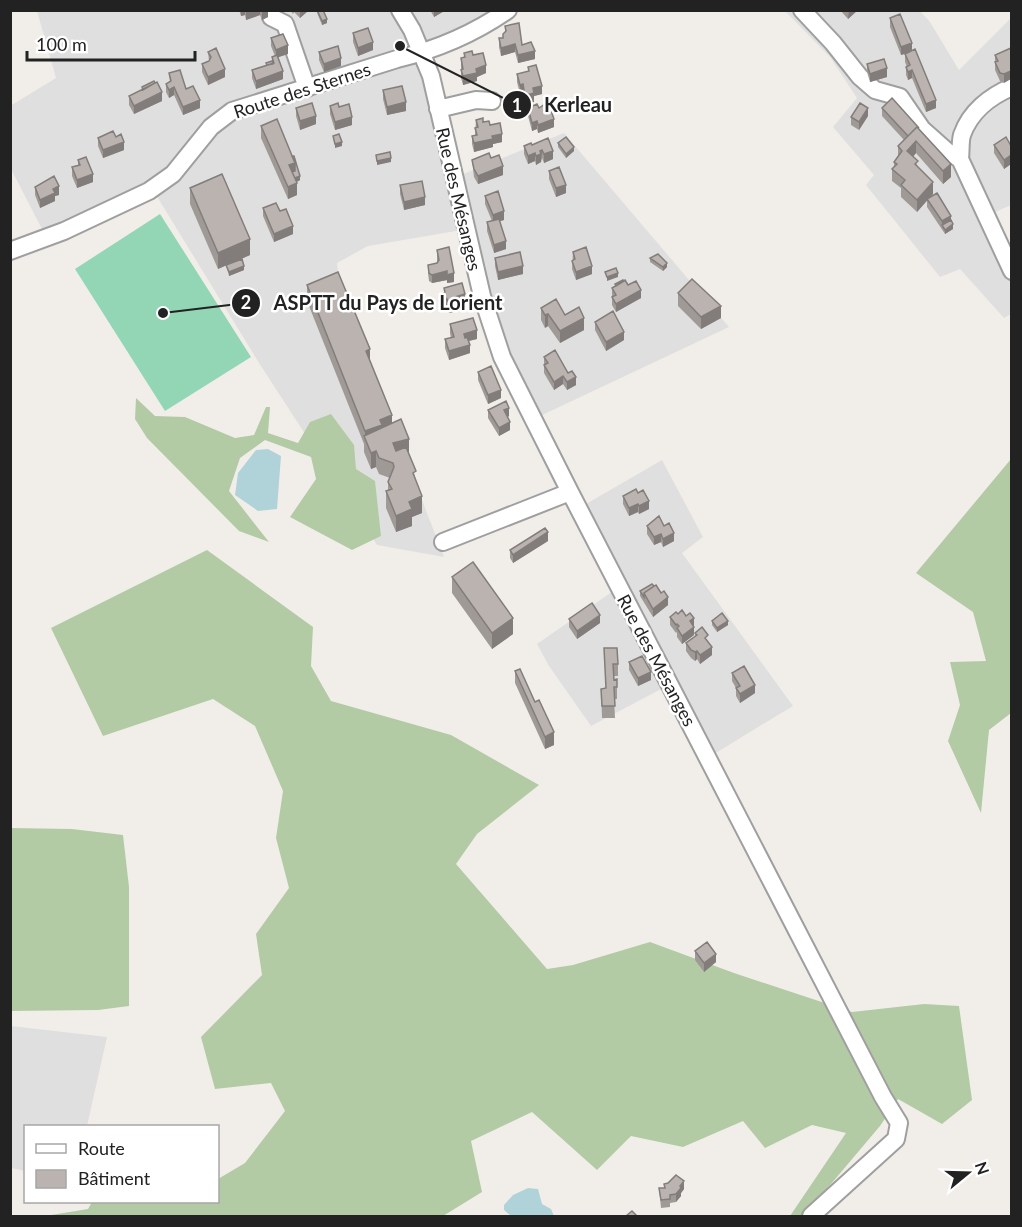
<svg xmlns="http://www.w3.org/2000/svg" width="1022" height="1227" viewBox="0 0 1022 1227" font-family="Lato,sans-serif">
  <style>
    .residential { fill: #e0dfdf }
    .forest { fill: #b3cba4 }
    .pitch { fill: #92d6b5 }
    .water { fill: #b0d3d9 }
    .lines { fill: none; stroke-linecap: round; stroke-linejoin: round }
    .minor-casing { stroke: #9f9f9f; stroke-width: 20 }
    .minor { stroke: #fff; stroke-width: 16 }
    .wall { fill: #a09a97 }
    .shaded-wall { fill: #827d7b }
    .building { fill: #bab3b0; stroke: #827d7b; stroke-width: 1.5 }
    .labels { text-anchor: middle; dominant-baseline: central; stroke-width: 5; stroke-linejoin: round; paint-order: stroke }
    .street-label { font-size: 18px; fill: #222; stroke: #fff }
    .leader { fill: none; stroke: #222; stroke-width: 2 }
    .callout-dot { fill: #222; stroke: #fff; stroke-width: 2 }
    .mark-label { font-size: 18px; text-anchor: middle; font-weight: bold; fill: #fff }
    .callout-label { font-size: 20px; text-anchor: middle; font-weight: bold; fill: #222; stroke: #fff; stroke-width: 5; stroke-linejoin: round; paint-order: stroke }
  </style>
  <rect width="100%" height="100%" fill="#f1eeea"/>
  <path class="residential" d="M 37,11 L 498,11 L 429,45 L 456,177 L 564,133 L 729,327 L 538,417 L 586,504 L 662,460 L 703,537 L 682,553 L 793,706 L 714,754 L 665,687 L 591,726 L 549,666 L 537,644 L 616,589 L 497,355 L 462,230 L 368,246 L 337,263 L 340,288 L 444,557 L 377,545 L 259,363 L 156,195 L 43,231 L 11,169 L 10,106 L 56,78 Z
    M 785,11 L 920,11 L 930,22 L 959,70 L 1011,18 L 1011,205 L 991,214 L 1011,264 L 1011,314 L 1004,318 L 960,269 L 940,277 L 866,185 L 874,175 L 833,127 L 857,98 L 830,57 Z
    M 11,1026 L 107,1037 L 87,1126 L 26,1126 L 25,1171 L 11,1168 Z"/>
  <path class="forest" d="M 136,398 L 155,416 L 185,417 L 235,438 L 254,435 L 266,407 L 270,407 L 268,433 L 298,443 L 310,422 L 331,414 L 354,445 L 356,469 L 375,481 L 381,536 L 352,550 L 290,517 L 316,479 L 311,457 L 265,440 L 240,458 L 229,491 L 269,542 L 239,531 L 147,438 L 135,419 Z
    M 1011,459 L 1011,713 L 989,730 L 981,813 L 948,741 L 960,705 L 950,662 L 986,661 L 973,612 L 916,573 Z
    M 207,550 L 313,627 L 311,666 L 331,701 L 451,735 L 539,785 L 477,834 L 456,864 L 547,969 L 573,965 L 650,942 L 734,973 L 852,1012 L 924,1004 L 959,1006 L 972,1100 L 942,1124 L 898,1099 L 880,1126 L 804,1216 L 790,1216 L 846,1133 L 812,1125 L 765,1148 L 743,1121 L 683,1147 L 631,1136 L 597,1170 L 532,1112 L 471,1141 L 482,1192 L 443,1216 L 45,1216 L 88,1209 L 92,1202 L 218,1202 L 218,1179 L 245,1163 L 285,1111 L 271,1083 L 215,1089 L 201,1037 L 262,975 L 256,934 L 289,888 L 276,838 L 283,791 L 255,726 L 213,699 L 103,736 L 51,628 Z
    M 11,828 L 72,829 L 123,835 L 129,887 L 129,1006 L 98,1010 L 11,1011 Z"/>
  <path class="pitch" d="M 160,214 L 251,357 L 165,411 L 75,269 Z"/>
  <path class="water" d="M 268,449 L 281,456 L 277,509 L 258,511 L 235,495 L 238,473 L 256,450 Z
    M 528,1188 L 538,1189 L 542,1204 L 551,1209 L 554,1216 L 511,1216 L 504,1210 L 504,1205 L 513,1195 Z"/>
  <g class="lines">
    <defs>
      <path id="minor" d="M 400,10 L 412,30 L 431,76 L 482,296 L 502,357 L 570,492 L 883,1097 L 899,1123 L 896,1139 L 811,1216
        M 802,10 L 833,43 L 860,77 L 875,90 L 900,97 L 922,129 L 949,153 L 960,159 L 1012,271
        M 271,17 L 285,24 L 307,88
        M 438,109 L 476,100 L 492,101
        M 960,159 C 961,151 960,142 962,135 C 970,112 990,96 1012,87
        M 10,251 L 64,231 L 149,191 L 173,174 L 211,127 L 232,111 L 397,59 C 435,50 475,33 508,10
        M 443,542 L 570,492"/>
    </defs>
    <use href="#minor" class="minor-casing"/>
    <use href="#minor" class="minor"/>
  </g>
  <path class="wall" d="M 239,10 L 268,10 L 268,17 L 262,20 L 260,15 L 246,20 L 245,15 L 241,16 Z
    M 290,10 L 308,10 L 308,11 L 300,18 L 294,12 L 293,14 Z
    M 316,10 L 323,10 L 327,23 L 322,25 Z
    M 430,10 L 446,10 L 434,17 Z
    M 840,10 L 858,10 L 848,19 Z
    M 890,18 L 912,51 L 936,108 L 926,112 L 912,78 L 908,80 L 906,75 L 906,67 L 907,67 L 905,62 L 905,54 L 901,55 L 890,27 Z
    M 505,26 L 522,45 L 535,59 L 518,63 L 515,52 L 501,56 L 499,47 L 499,38 L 503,38 L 503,34 L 505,32 Z
    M 353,33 L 373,50 L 358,56 L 353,42 Z
    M 271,38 L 288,54 L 278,57 L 283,79 L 256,89 L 252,78 L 252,70 L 266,66 L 266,63 L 272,61 L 272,57 L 275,56 L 271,46 Z
    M 1011,48 L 1004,83 L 1000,81 L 995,70 L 995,55 Z
    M 208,52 L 225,77 L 208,85 L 202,72 L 202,64 L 209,61 Z
    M 319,52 L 341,66 L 324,72 L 319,60 Z
    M 464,53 L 473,55 L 486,73 L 477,77 L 477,81 L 463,85 L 461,78 L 461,58 L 464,57 Z
    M 867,64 L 887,77 L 870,82 L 867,72 Z
    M 528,67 L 542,94 L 534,96 L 534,102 L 523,104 L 521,99 L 521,93 L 520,94 L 517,82 L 517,74 L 528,72 Z
    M 169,73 L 186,89 L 200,108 L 183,115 L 174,95 L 169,98 L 166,92 L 166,84 L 170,82 Z
    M 142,87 L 162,101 L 134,114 L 129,105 L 129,96 L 142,90 Z
    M 383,90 L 406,111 L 387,115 L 383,99 Z
    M 330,106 L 339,107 L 352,125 L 335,130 L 330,114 Z
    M 296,108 L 316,124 L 300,130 L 296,116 Z
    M 528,108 L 539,108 L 554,127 L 538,133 L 537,129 L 532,131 L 528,116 Z
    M 882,108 L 951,177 L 943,184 L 916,153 L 913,157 L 918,167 L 933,194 L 931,196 L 951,220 L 953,229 L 945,234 L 927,207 L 927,200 L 917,212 L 901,197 L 901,188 L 892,181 L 892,169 L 894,167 L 894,162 L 898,156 L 898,146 L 904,140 L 882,116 Z
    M 868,116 L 859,130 L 851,125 L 851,117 Z
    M 476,120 L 490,125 L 502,142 L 493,144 L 493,147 L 474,152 L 472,144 L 472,136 L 475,135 Z
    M 261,126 L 300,180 L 297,182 L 297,195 L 288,199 L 261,138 Z
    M 116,137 L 124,150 L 103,158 L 98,146 L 98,138 Z
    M 548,138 L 553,159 L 544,163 L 542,158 L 541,162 L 536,165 L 535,161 L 528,164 L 524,154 L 524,146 L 532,145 Z
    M 558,143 L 574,151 L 566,158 L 558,147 Z
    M 994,145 L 1011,146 L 1011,164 L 1004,169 L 994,153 Z
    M 491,158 L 503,175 L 478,184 L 474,177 L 472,160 Z
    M 78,160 L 93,182 L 77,188 L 72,176 L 72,167 L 78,165 Z
    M 549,171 L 566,193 L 556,197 L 549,179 Z
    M 400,185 L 425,205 L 404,210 L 400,194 Z
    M 35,187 L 59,195 L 55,196 L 55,201 L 40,208 L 35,195 Z
    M 190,188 L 250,255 L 241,259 L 244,270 L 229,276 L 226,265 L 218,269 L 190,204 Z
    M 485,196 L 504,220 L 500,221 L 506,249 L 494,253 L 487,231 L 487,222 L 492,221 L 485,204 Z
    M 263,208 L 280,211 L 293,234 L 274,242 L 263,216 Z
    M 437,250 L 454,282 L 447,283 L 447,280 L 432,283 L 429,281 L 428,273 L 428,265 L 437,263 Z
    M 573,252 L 592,274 L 576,280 L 572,269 Z
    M 495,258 L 523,274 L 498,280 L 495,266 Z
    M 650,258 L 667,267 L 663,271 L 650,262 Z
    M 615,284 L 628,285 L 641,298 L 616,312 L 612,305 L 612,288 L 615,287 Z
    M 307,285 L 370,361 L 392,423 L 409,454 L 416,481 L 422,513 L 412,517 L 412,526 L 396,532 L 386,508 L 386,491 L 388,491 L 388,482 L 390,478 L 379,474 L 376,467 L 371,469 L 364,452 L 364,444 L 307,301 Z
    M 444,288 L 465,302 L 457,305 L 457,311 L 449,313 L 447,307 L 446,308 L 444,301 Z
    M 678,293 L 721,318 L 701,329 L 678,306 Z
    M 541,308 L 565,315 L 584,330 L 560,343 L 548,326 L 545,328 L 541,320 Z
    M 595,322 L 624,340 L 606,351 L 595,330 Z
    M 450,324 L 477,339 L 469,341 L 470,353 L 449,360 L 445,348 L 445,339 L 451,338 L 450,333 Z
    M 544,357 L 568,373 L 576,385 L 567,390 L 563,384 L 554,390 L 544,373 Z
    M 478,372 L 501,398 L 488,404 L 478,380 Z
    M 488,410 L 509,416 L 508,417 L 510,430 L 499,436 L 488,418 Z
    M 623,496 L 649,509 L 639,514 L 638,512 L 629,516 L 623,504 Z
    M 647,526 L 664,526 L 674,541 L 663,547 L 661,542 L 654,545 L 647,534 Z
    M 548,541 L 513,563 L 510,558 L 510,550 Z
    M 452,577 L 513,634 L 492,649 L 452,593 Z
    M 640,591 L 661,593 L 668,605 L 653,617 L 640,596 Z
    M 678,614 L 694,618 L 694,635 L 682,644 L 677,637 L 677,632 L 676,633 L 670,625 L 670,617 Z
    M 569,619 L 600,623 L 577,639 L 569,627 Z
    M 712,621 L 728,625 L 717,632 L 712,625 Z
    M 695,633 L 708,642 L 712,655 L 700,664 L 697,659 L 695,661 L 691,658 L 686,651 L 686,643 L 695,636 Z
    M 604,648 L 618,664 L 618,676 L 614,676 L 614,680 L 617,687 L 617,699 L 614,699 L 615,718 L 602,718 L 601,689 L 606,688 Z
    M 629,662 L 651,680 L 638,686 L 629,670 Z
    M 515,671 L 554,745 L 545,749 L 515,683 Z
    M 732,673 L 755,693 L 740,703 L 736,696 L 736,688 L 732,681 Z
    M 695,951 L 716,962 L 704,972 L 695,960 Z
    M 664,1184 L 684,1189 L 681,1193 L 681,1196 L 676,1202 L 670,1203 L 670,1207 L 661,1208 L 659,1188 L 664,1188 Z"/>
  <path class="shaded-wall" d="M 241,10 L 245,10 L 245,15 L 241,16 Z
    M 250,10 L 260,10 L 260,15 L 246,20 L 246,12 Z
    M 264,10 L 268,10 L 268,17 L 262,20 L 262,11 Z
    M 300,10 L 308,10 L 308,11 L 300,18 Z
    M 434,10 L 446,10 L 434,17 Z
    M 849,10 L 858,10 L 848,19 Z
    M 327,19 L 327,23 L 322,25 L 322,21 Z
    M 373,42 L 373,50 L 358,56 L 358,48 Z
    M 912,43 L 912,51 L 901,55 L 901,47 Z
    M 515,44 L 515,52 L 501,56 L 501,48 Z
    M 288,45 L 288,54 L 276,58 L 276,50 Z
    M 535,51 L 535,59 L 518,63 L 518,55 Z
    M 341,58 L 341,66 L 324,72 L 324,64 Z
    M 486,65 L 486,73 L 477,77 L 477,81 L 463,85 L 463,76 Z
    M 887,68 L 887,77 L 870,82 L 870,74 Z
    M 225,69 L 225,77 L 208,85 L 208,77 Z
    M 912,70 L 912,78 L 908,80 L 908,72 Z
    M 283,71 L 283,79 L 256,89 L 256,81 Z
    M 1011,71 L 1011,79 L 1004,83 L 1004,74 Z
    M 523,84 L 523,93 L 521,91 L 521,93 L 520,94 L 520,85 Z
    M 542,86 L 542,94 L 534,96 L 534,102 L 523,104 L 523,96 L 533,88 Z
    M 174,87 L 174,95 L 169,98 L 169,90 Z
    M 162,92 L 162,101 L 134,114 L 134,106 Z
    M 200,100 L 200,108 L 183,115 L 183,107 Z
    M 936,100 L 936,108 L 926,112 L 926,104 Z
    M 406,102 L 406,111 L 387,115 L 387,107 Z
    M 868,108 L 868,116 L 859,130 L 859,122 Z
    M 316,116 L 316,124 L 300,130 L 300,121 Z
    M 352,117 L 352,125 L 335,130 L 335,122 Z
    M 554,119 L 554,127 L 538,133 L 538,125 Z
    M 537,121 L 537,129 L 532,131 L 532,123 Z
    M 502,134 L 502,142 L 493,144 L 493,147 L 474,152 L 474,143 L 492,136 Z
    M 916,141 L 916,153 L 907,163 L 907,151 Z
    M 124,142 L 124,150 L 103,158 L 103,150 Z
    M 342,142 L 342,146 L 335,148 L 335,144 Z
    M 574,147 L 574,151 L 566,158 L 566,154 Z
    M 542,150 L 541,162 L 536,165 L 536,156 L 540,151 Z
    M 553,151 L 553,159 L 544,163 L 544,154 Z
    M 535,153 L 535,161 L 528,164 L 528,156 Z
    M 1011,155 L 1011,164 L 1004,169 L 1004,160 Z
    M 391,158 L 391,162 L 377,165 L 377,161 Z
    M 295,163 L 295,175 L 289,173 L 289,165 Z
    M 951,164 L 951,177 L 943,184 L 943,171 Z
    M 503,166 L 503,175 L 478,184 L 478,176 Z
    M 93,174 L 93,182 L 77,188 L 77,180 Z
    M 300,176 L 300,180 L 292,184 L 292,180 Z
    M 933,182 L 933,194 L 917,212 L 917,200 Z
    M 297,183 L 297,195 L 288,199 L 288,187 Z
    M 566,185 L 566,193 L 556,197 L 556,188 Z
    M 59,186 L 59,195 L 55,196 L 55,201 L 40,208 L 40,200 L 53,189 Z
    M 425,197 L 425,205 L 404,210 L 404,202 Z
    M 504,211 L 504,220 L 493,223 L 493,215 Z
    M 951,216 L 951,224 L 942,225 L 942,221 Z
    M 953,224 L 953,229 L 945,234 L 945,230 Z
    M 293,226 L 293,234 L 274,242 L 274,234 Z
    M 250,239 L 250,255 L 218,269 L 218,253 Z
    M 506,241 L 506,249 L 494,253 L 494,245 Z
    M 667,263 L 667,267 L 663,271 L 663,267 Z
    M 244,266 L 244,270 L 229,276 L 229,272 Z
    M 523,266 L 523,274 L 498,280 L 498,272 Z
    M 592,266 L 592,274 L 576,280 L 576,272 Z
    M 447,271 L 447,280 L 432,283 L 432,275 Z
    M 454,273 L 454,282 L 447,283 L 447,275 Z
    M 618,273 L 618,277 L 607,281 L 607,277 Z
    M 641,290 L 641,298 L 616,312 L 616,304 Z
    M 465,294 L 465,302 L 457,305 L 457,311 L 449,313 L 449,305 L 455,297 Z
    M 446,299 L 447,299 L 447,307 L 446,308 Z
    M 721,306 L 721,318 L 701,329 L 701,317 Z
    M 548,314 L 548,326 L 545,328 L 545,315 Z
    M 584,318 L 584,330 L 560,343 L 560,331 Z
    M 477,330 L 477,339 L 464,342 L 464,334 Z
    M 624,332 L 624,340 L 606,351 L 606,342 Z
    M 470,345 L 470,353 L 449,360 L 449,351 Z
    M 370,349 L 370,365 L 366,351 Z
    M 563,376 L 563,384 L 554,390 L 554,382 Z
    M 576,377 L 576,385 L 567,390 L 567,382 Z
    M 501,390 L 501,398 L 488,404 L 488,395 Z
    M 509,408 L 509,416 L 504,418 L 504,410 Z
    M 392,415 L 392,431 L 365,439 L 365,431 L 380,420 Z
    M 510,422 L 510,430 L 499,436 L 499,428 Z
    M 409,439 L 409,455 L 393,459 L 393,443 Z
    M 376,451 L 376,467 L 371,469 L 371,453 Z
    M 422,496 L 422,513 L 412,517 L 412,526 L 396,532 L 396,516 L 409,502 Z
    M 649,501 L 649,509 L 639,514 L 639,506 Z
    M 638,504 L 638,512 L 629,516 L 629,508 Z
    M 548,532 L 548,541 L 513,563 L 513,555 Z
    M 674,533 L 674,541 L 663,547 L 663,539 Z
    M 661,534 L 661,542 L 654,545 L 654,537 Z
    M 668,597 L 668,605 L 653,617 L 653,609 Z
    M 600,615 L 600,623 L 577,639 L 577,631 Z
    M 513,618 L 513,634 L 492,649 L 492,633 Z
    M 694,618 L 694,626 L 690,621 Z
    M 728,621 L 728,625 L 717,632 L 717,628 Z
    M 694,627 L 694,635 L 682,644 L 682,636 Z
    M 712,647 L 712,655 L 700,664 L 700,655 Z
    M 697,651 L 697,659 L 695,661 L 695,652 Z
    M 651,672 L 651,680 L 638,686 L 638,678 Z
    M 755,685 L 755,693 L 740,703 L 740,694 Z
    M 554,732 L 554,745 L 545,749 L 545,737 Z
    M 716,954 L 716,962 L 704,972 L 704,963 Z
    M 684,1181 L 684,1189 L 681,1193 L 681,1196 L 676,1202 L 676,1194 L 680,1186 Z"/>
  <path class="building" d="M 317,10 L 323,10 L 327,19 L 322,21 Z
    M 900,14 L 912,43 L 901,47 L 890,18 Z
    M 519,23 L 522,45 L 531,42 L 535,51 L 518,55 L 515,44 L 501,48 L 499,38 L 503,38 L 503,34 L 506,31 L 505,26 Z
    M 368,28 L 373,42 L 358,48 L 353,33 Z
    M 283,34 L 288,45 L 276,50 L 271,38 Z
    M 338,46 L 341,58 L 324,64 L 319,52 Z
    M 216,48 L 225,69 L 208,77 L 202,64 L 209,61 L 211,57 L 208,52 Z
    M 1011,48 L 1011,71 L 1004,74 L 1000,73 L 995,62 L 998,61 L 995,55 Z
    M 915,49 L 936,100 L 926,104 L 912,70 L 908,72 L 906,67 L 910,65 L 905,54 Z
    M 472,51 L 473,55 L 483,53 L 486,65 L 476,69 L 477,73 L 463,76 L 461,70 L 463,69 L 461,58 L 465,57 L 464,53 Z
    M 277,55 L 283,71 L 256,81 L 252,70 L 274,63 L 272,57 Z
    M 884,59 L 887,68 L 870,74 L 867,64 Z
    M 272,61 L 273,64 L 267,65 L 266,63 Z
    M 536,65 L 542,86 L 533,88 L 534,93 L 523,96 L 521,91 L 524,90 L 523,84 L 520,85 L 517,74 L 529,71 L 528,67 Z
    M 180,70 L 186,89 L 193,86 L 200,100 L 183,107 L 174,87 L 169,90 L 166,84 L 171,81 L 169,73 Z
    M 154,81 L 155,83 L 143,90 L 142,87 Z
    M 157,82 L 162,92 L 134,106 L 129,96 Z
    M 402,86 L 406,102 L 387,107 L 383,90 Z
    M 892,98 L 919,128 L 917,127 L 908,136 L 882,108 Z
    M 548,102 L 554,119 L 538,125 L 537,121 L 532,123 L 528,108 L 537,104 L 539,108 Z
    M 312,103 L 316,116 L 300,121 L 296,108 Z
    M 338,103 L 339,107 L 349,104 L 352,117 L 335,122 L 330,106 Z
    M 860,103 L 868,108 L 859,122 L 851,117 Z
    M 483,118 L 483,122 L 489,121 L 490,125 L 500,123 L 502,134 L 492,136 L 493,139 L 474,143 L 472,136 L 477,135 L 475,128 L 478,127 L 476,120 Z
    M 277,119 L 295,163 L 289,165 L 297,183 L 288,187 L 261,126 Z
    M 917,127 L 951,164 L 943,171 L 916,141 L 907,151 L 918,161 L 915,164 L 933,182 L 917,200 L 901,185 L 905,180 L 892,169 L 897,164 L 894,162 L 902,151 L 898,146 Z
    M 113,131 L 116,137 L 121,134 L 124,142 L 103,150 L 98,138 Z
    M 339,134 L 342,142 L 335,144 L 333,136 Z
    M 566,137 L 574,147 L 566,154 L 558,143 Z
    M 1006,137 L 1011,146 L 1011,155 L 1004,160 L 994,145 Z
    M 548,138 L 553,151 L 544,154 L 542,150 L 540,151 L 541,154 L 536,156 L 535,153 L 528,156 L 524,146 L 531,143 L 532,145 Z
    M 390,152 L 391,158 L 377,161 L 376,155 Z
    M 489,153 L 491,158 L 499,155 L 503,166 L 478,176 L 474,169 L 472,160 Z
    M 292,156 L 294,156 L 300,176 L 295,178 L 292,172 L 295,171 L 295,163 Z
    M 86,157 L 93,174 L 77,180 L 72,167 L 80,165 L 78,160 Z
    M 559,167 L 566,185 L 556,188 L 549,171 Z
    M 222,174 L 250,239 L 218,253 L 190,188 Z
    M 54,176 L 59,186 L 53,189 L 55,193 L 40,200 L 35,187 Z
    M 422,181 L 425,197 L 404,202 L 400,185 Z
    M 498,191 L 504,211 L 493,215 L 485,196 Z
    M 937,193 L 951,216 L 942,221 L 927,199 Z
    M 276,203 L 280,211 L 286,209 L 293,226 L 274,234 L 263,208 Z
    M 499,219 L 506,241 L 494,245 L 487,222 Z
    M 951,220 L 953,224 L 945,230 L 942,225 Z
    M 449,247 L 454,273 L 447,275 L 447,271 L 432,275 L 429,273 L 428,265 L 437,263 L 439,260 L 437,250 Z
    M 586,247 L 592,266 L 576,272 L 572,261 L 575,259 L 573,252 Z
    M 520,252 L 523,266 L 498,272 L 495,258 Z
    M 658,254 L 667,263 L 663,267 L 650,258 Z
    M 242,259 L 244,266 L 229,272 L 226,265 Z
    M 616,268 L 618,273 L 607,277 L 605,272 Z
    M 338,272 L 370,349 L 366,351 L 392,415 L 380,420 L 382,425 L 365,431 L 307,285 Z
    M 692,279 L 721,306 L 701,317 L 678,293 Z
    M 623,280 L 624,281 L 616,286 L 615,284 Z
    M 625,280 L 628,285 L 636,281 L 641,290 L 616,304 L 612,297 L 616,295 L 612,288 Z
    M 462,283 L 465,294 L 455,297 L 457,302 L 449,305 L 447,299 L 446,299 L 444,293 L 445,292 L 444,288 Z
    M 556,299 L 565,315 L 579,307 L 584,318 L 560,331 L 548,314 L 545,315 L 541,308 Z
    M 613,311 L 624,332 L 606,342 L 595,322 Z
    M 473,318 L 477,330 L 464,334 L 465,338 L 467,337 L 470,345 L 449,351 L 445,339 L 454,337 L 450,324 Z
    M 555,350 L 568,373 L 572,371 L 576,377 L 567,382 L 563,376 L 554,382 L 544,365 L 548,363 L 544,357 Z
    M 491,366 L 501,390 L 488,395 L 478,372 Z
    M 506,401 L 509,408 L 504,410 L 510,422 L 499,428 L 488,410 Z
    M 401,419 L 409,439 L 393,443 L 396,451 L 406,447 L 416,471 L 413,473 L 422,496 L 409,502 L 412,509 L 396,516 L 386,491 L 392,489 L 388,482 L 394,467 L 393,463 L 379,458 L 376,451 L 371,453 L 364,436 Z
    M 636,489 L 638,493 L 643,490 L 649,501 L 639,506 L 638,504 L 629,508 L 623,496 Z
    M 659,516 L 664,526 L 669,523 L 674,533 L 663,539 L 661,534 L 654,537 L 647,526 Z
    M 545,528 L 548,532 L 513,555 L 510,550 Z
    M 473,562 L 513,618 L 492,633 L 452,577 Z
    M 652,584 L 654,586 L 644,593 L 644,597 L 640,591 Z
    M 656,585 L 661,593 L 664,591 L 668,597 L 653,609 L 644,593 Z
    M 592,603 L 600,615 L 577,631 L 569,619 Z
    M 682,610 L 686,616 L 690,613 L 694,618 L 690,621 L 694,627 L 682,636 L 677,628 L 679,626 L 677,624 L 676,625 L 670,617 L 676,612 L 678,614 Z
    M 722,613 L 728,621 L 717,628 L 712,621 Z
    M 702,627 L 708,635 L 705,638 L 712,647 L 700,655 L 697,651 L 695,652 L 691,650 L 686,643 L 697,635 L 695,633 Z
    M 604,648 L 617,648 L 618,664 L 613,664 L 614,680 L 617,679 L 617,687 L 614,687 L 615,706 L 602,706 L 601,689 L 606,688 Z
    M 642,656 L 651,672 L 638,678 L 629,662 Z
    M 744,666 L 755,685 L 740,694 L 736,688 L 740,686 L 732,673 Z
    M 520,669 L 535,702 L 539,700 L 554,732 L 545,737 L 515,671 Z
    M 707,942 L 716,954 L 704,963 L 695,951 Z
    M 676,1175 L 684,1181 L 680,1186 L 681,1188 L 676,1194 L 670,1195 L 670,1199 L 661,1200 L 659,1188 L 665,1188 L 664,1184 L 668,1183 Z
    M 632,1211 L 637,1216 L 626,1216 Z"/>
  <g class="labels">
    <g class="street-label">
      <text transform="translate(302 90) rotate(-18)">Route des Sternes</text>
      <text transform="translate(459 199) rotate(77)">Rue des Mésanges</text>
      <text transform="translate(657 660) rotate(62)">Rue des Mésanges</text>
    </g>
  </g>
  <path class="leader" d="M400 46L517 105M163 313L246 303"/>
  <g class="callout-dot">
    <circle cx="400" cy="46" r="6"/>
    <circle cx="163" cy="313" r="6"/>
    <circle cx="517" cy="105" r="15"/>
    <circle cx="246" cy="303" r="15"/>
  </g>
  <g class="mark-label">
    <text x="517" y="112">1</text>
    <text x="246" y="309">2</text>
  </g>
  <g class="callout-label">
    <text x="578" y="112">Kerleau</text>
    <text x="388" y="310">ASPTT du Pays de Lorient</text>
  </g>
  <rect width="1022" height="1227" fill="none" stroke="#222222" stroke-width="24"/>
  <rect x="24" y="1125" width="195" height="78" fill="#ffffff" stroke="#a7a7a7" stroke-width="1.5"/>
  <rect x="36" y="1144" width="30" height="9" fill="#ffffff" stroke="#a7a7a7" stroke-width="1.5"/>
  <text x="78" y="1155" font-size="18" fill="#222222">Route</text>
  <rect x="36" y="1170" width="30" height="18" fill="#bab3b0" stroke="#a7a7a7" stroke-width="1.5"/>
  <text x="78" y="1185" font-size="18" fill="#222222">Bâtiment</text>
  <g transform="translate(968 1173) rotate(71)" stroke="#ffffff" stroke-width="4.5" paint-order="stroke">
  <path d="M0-4.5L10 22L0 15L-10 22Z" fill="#222222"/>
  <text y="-9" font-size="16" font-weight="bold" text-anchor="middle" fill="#222222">N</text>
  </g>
  <path d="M27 51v9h168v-9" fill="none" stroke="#222222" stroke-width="3"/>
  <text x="36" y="51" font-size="18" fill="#222222" stroke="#ffffff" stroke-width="4.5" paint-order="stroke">100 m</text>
</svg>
